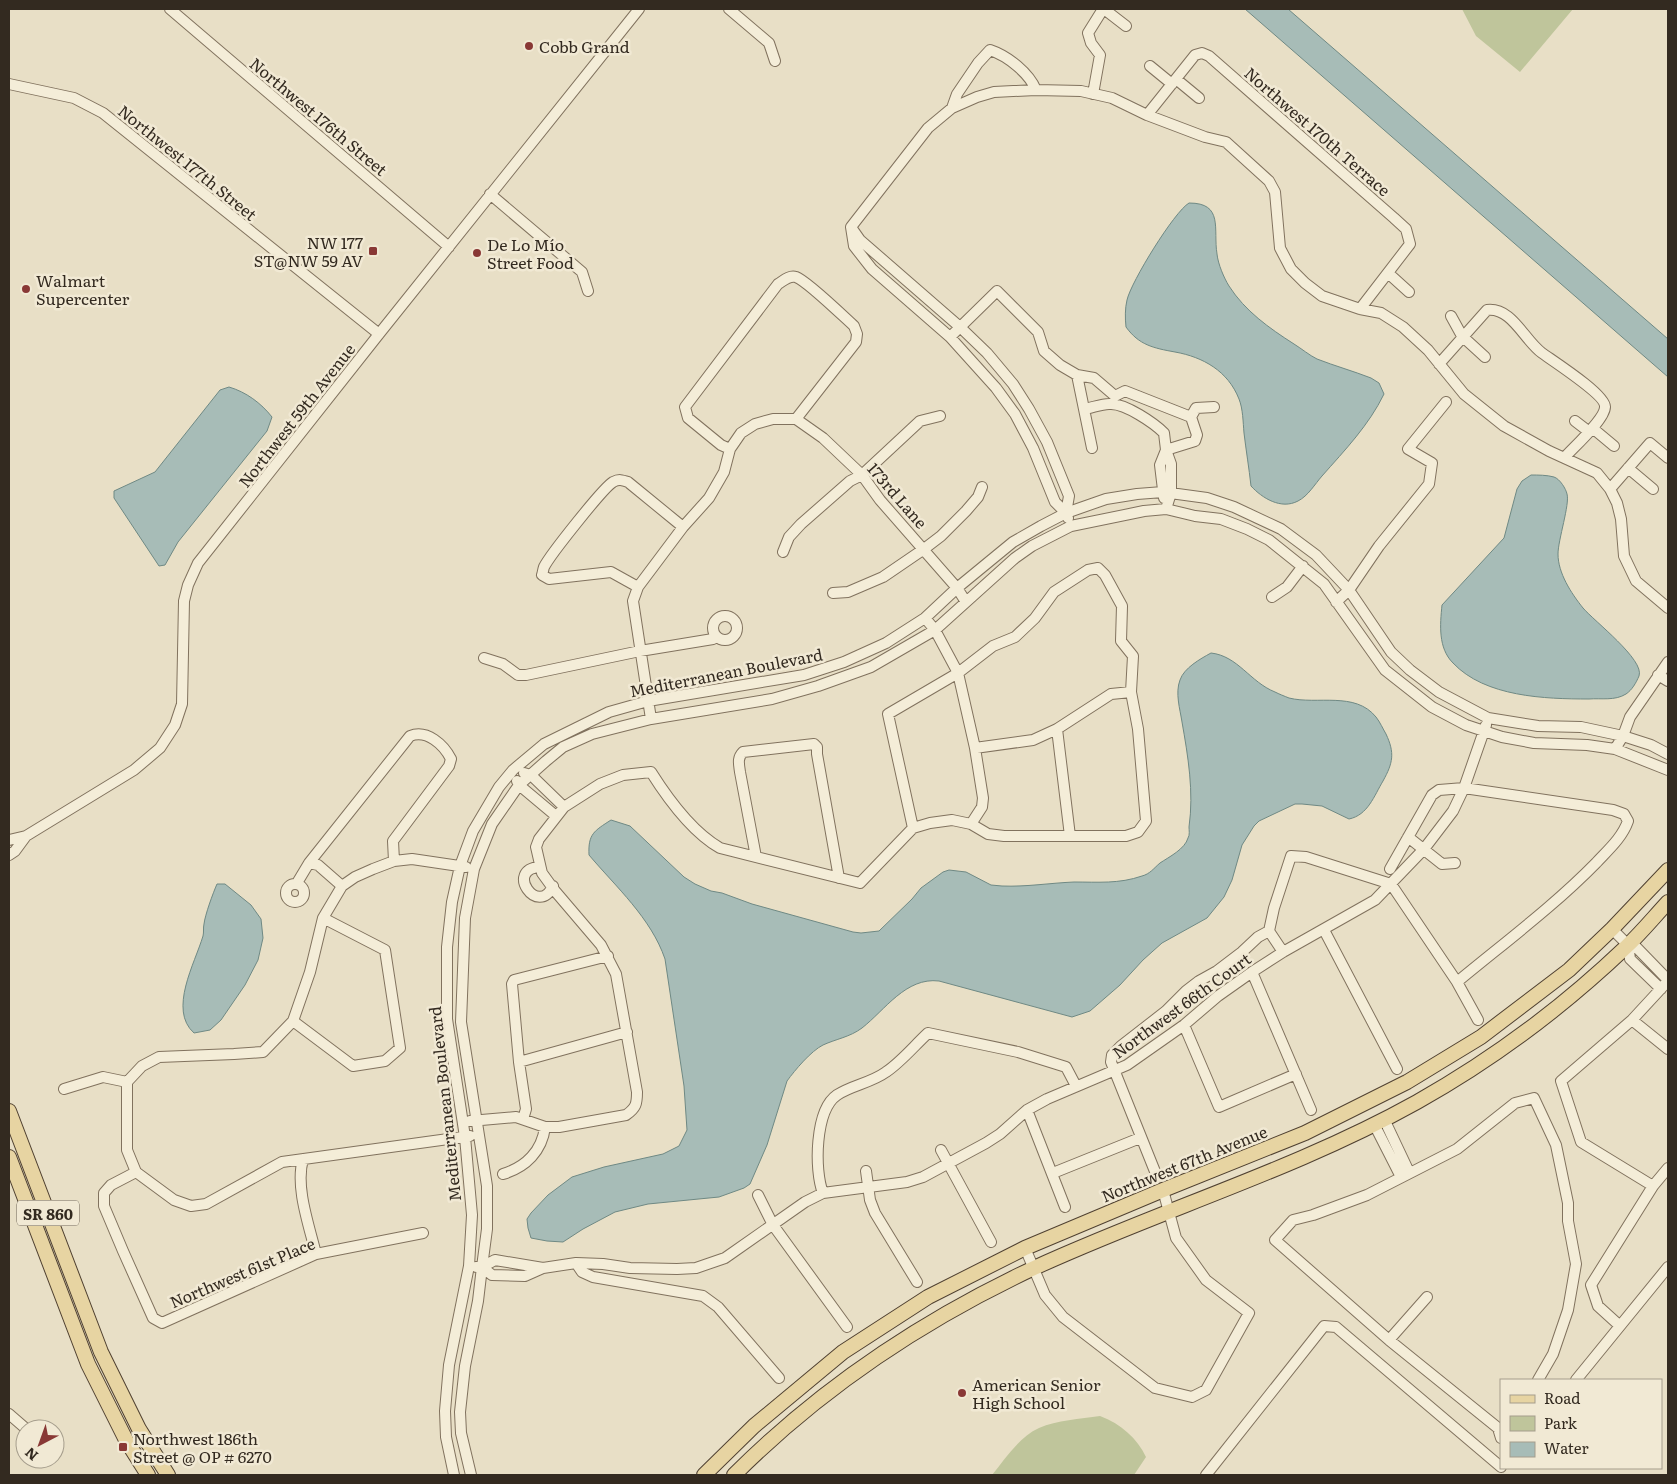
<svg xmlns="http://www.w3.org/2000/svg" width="1677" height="1484" viewBox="0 0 1677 1484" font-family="Literata,serif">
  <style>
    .green { fill: #bfc59b }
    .water { fill: #a7bcb7; stroke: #6f8984 }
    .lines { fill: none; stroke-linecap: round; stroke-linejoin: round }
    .minor-casing { stroke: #81725e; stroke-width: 12 }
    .major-casing { stroke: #504131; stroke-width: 16 }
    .minor { stroke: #f4edd8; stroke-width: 10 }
    .major { stroke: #e7d4a2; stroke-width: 14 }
    .poi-dot { fill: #893835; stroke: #f1e9d4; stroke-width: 2 }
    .labels { text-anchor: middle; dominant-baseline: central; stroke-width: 5; stroke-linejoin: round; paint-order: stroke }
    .shield { fill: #f1e9d4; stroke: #6c6356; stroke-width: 1 }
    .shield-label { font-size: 15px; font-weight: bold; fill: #332a20 }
    .poi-label { font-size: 16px; fill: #332a20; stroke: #f1e9d4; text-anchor: start }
    .street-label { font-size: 16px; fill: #332a20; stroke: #f1e9d4 }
  </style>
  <rect width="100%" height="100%" fill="#e8dfc6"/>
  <path class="green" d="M 1462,9 L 1573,9 L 1520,72 L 1476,36 Z
    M 1100,1416 C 1121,1424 1137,1438 1146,1457 L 1134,1475 L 992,1475 C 1005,1459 1019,1437 1039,1428 C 1057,1420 1080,1419 1100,1416 Z"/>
  <path class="water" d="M 1245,9 L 1288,9 L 1668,339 L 1668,377 Z
    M 1189,203 C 1224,203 1213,229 1217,254 C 1218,264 1224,278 1229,286 C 1245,311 1269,328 1294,344 C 1302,349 1309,355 1317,359 C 1335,366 1353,371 1371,378 L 1379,383 L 1384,394 C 1369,425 1345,450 1322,476 C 1315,484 1308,496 1298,501 C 1281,510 1262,498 1251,486 C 1249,468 1246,450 1244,433 C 1243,422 1243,409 1239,399 C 1228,371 1203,357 1175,352 C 1153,348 1139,345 1126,327 C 1125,318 1125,308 1127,300 C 1131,282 1174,212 1189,203 Z
    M 229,387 C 246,392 261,403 272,417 L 267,431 L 178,542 L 165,565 L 159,566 L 114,498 L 114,491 L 155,472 L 220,390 Z
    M 1531,475 C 1538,475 1547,475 1554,477 C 1560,479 1566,489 1567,494 C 1570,504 1558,540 1558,554 C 1558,573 1571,593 1583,608 C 1594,621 1645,660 1639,676 C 1636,683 1632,690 1626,694 C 1615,701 1601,698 1589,699 C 1545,699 1485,697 1453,663 C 1438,648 1440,625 1442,605 L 1504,538 L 1517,489 L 1522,481 Z
    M 1211,653 C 1238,656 1250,682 1275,692 C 1279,694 1284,696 1289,698 C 1317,705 1355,691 1376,717 C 1380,722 1383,729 1386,734 C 1395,753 1393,763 1383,781 C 1374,796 1368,815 1349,819 L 1322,806 L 1302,804 L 1295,804 L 1259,821 L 1254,826 L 1242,845 L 1232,880 L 1224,897 L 1207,918 L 1162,943 L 1143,960 L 1120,985 L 1090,1011 L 1072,1017 L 939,981 C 906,977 885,1010 862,1028 C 850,1037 836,1039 823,1045 C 811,1051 795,1070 787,1081 L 767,1145 L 750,1184 L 744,1188 L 719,1197 L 648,1204 L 615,1212 L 583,1229 L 563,1242 L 547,1241 L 531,1238 L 528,1228 L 527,1219 L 531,1213 L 548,1195 L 572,1177 L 604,1167 L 663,1154 L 679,1146 L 687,1130 L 684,1086 L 665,959 C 651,918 616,887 589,855 C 588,834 594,831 611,820 L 630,826 L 684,877 L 695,884 L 711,891 L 722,893 L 752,904 L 853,932 L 861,933 L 879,931 L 912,899 L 921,888 L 943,872 L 949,870 L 966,872 L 991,885 L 1002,886 C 1026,887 1050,883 1074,882 C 1098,882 1119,884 1142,876 C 1150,874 1154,868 1160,863 C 1169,857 1185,849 1188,838 C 1190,835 1189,830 1189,827 C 1194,792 1188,756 1182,722 C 1180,709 1175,693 1180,680 C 1184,668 1200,659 1211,653 Z
    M 217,884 L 225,884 L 251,905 L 261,919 L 263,938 L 258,960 L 245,985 L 221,1020 L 210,1030 L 194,1033 C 168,1010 195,963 203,936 C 204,932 203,928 204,924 C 205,915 213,893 217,884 Z"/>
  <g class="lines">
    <defs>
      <path id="minor" d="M 170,9 L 449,247
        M 729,9 L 769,43 L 775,61
        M 1104,9 L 1126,26
        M 1150,66 L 1172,84
        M 1176,79 L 1199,98
        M 9,84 L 74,98 L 103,113 L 379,334
        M 1093,94 L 1100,55 L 1091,43 L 1088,33 L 1103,9
        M 952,108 L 977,97 L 994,92 L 1036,90 L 1081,91 L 1112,98 L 1147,115 L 1205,137 L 1226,142 L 1269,181 L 1275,192 L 1280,248 L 1291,269 L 1305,283 L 1322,296 L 1360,309 L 1381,313 L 1403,327 L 1428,350 L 1464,394 L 1504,426 L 1549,451 L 1597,473 L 1610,489 L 1617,503 L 1621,519 L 1624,556 L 1636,581 L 1668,608
        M 1147,115 L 1195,55 L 1202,53 L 1209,56 L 1394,218 L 1406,229 L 1410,244 L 1360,309
        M 490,194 L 582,272 L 588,291
        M 851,227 L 854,246 L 872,269 L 950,337 L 996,388 L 1015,414 L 1033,448 L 1055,502 L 1066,513 L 1068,518
        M 851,227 L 928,128 L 952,108 L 957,94 L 978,63 L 990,50 C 1008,56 1029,73 1036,90
        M 853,230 L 860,240 L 960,327 L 987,353 L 1013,384 L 1029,409 L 1047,442 L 1069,496 L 1066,513
        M 1388,273 L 1409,292
        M 1451,316 L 1462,336 L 1485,357
        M 950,337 L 997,291 L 1038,332 L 1044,351 L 1060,365 L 1077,375 L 1092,448
        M 1439,364 L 1487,310 C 1512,307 1524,340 1542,353 C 1553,361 1606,395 1605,407 C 1605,419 1574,447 1565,457
        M 1077,375 L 1094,378 L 1115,396 L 1125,391 L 1191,417
        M 1084,409 C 1092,408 1103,403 1111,404 C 1126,404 1154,423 1164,433 L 1166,450 L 1171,464 L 1171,493 L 1166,509
        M 796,419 L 823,438 L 862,475 L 880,500 L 957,588 L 966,602
        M 1575,421 L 1588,431 L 1596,431 L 1614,446
        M 1166,450 L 1195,441 L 1197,435 L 1191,417 L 1196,408 L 1214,407
        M 1628,468 L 1653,489
        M 1610,489 L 1650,443 L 1668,458
        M 1164,498 L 1160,465 L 1166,450
        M 783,552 L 789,537 L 801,524 L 850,481 L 862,475 L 920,421 L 940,416
        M 638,587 L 611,572 L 549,579 L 542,575 C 543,572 543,570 544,567 C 550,555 603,488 613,482 C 619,479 622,480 628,482 L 683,527
        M 833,593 L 848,592 L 883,577 L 924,549 L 941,536 L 966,511 L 978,497 L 982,487
        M 1272,597 L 1287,587 L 1303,566
        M 1336,602 L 1349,590 L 1379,546 L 1429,484 L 1432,463 L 1408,449 L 1446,402
        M713 628a12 12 0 1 1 24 0a12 12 0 1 1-24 0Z
        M 925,618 L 935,630 L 958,673 L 975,748 L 983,798 L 982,807 L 971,824
        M 484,658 L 503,664 L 518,675 L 526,675 L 640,651 L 713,639 L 716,637
        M 1658,675 L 1668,681
        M 651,719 L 633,601 L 638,587 L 683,527 L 709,498 L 724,472 L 730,449 L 741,433 L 755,424 L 773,419 L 796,419 L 856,342 L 857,334 L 854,326 C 843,316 807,281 796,277 C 789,275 783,281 778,284 L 685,407 L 688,418 L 721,445 L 730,449
        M 1057,729 L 1070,836
        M 975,748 L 1033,740 L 1057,729 L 1111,694 L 1131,692
        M 1615,749 L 1623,736 L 1630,717 L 1668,662
        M 524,773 L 531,775 L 564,807
        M 517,781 L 519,785 L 556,816
        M 1408,837 L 1442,864 L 1455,863
        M 9,840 L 26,836 L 134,770 L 160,748 L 175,725 L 182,704 L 184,601 L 188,585 L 198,563 L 379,334 L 639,9
        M 9,855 L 15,851 L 26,836
        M 756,857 L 740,772 C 739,764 737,758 743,752 L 814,744 L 817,747 L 817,754 L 839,878
        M 309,863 L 318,865 L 342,886
        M 540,867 C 504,869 538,918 553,886
        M 1390,869 L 1432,795 L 1439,790 L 1464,788 L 1613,810 L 1624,814 L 1628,821 C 1622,838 1608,850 1596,863 C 1554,906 1504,943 1457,982
        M 297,883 L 309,863 L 410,736 C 427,729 444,745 451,759 L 449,766 L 393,841 L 394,861
        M286 893a9 9 0 1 1 18 0a9 9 0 1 1-18 0Z
        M 1612,929 L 1628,945 L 1636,947 L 1668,980
        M 1324,930 L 1397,1069
        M 1628,945 L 1630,959 L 1661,989
        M 1283,952 L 1269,931 L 1274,908 L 1291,856 L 1306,857 L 1391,884 L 1457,982 L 1478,1020
        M 1252,972 L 1311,1110
        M 1632,1020 L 1668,1049
        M 293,1021 L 353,1066 L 385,1061 L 400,1048 L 385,950 L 323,918
        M 1184,1025 L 1219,1107 L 1296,1074
        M 519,1062 L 627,1032
        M 127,1082 L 142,1066 L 159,1057 L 234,1054 L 263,1052 L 293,1021 L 310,972 L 323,918 L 342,886 L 355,877 L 373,869 L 394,861 L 412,859 L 466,867
        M 127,1082 L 127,1150 L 136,1172
        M 64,1089 L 103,1077 L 127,1082
        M 1027,1110 L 1065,1207
        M 523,1119 L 526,1109 L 519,1062 L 512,984 L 514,980 L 608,956
        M 1384,1119 L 1409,1172
        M 470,1121 L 516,1117 L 545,1127 L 559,1127 L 626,1115 C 636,1108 637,1104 637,1092 L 616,974 L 601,945 L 555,891 L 542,873 L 536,847 L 539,839 L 564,807 L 600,784 L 623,775 L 651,772 C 668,799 692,832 720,848 L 860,883 L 913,828 L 930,823 L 952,820 L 971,824 L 988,834 L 1004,836 L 1126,836 L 1138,832 L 1146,821 L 1138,729 L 1131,692 L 1133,656 L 1121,641 L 1122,606 L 1105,575 L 1098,568 L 1088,570 L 1054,592 L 1035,618 L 1015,637 L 993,646 L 958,673 L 888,714 L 913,828
        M 1374,1124 L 1401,1177
        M 941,1150 L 991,1242
        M 303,1159 C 295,1187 309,1225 316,1254
        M 866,1171 L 870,1200 L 875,1213 L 917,1282
        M 136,1172 L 111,1185 L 104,1193 L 104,1206 L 123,1251 L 153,1318 L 162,1323 L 316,1254 L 423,1233
        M 136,1172 L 174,1200 L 191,1206 L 206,1204 L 282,1162 L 470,1136
        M 1053,1173 L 1140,1138
        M 503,1174 C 526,1167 542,1151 545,1127
        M 1156,1174 L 1111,1062 L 1112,1055 L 1121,1046 L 1166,1011 L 1186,991 L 1199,981 L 1217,971 L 1242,952 L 1258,937 L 1269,931
        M 1653,1186 L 1581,1142 L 1561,1081 L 1632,1020 L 1668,981
        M 823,1193 C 814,1170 815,1110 837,1095 C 852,1085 871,1083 886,1072 C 901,1062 914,1046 928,1033 L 1018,1052 L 1066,1067 L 1076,1086
        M 758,1195 L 773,1225 L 847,1327
        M 1025,1248 L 1045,1295 L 1063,1317 L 1155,1388 L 1192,1397 L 1206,1390 L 1249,1313 L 1206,1280 L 1176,1238 L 1163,1190
        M 576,1263 L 603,1264 L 630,1268 L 677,1269 L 696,1268 L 725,1258 L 805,1202 L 823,1193 L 907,1182 L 923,1177 L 986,1143 L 1000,1134 L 1027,1110 L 1047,1099 L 1127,1065 L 1184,1025 L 1218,996 L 1252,972 L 1283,952 L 1375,900 L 1424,849 L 1453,811 L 1464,788 L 1486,725
        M 476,1267 L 482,1267 L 492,1275 L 525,1276 L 543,1268 L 576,1263 L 582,1272 L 593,1277 L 703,1296 L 718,1307 L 779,1378
        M 482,1267 L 495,1260 L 543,1268
        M 1620,1326 L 1598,1306 L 1591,1285 L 1653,1186 L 1668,1168
        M 1389,1340 L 1427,1297
        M 1576,1380 L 1668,1267
        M 9,1414 L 24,1427
        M 1501,1438 L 1498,1428 L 1389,1340 L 1275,1240 L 1293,1220 L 1313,1215 L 1367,1195 L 1457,1149 L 1515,1103 L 1534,1098 L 1556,1145 L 1568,1203 L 1568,1221 L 1576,1264 L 1568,1310 L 1553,1354 L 1538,1380
        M 454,1475 L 446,1437 L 445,1411 L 449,1365 L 469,1266 L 472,1215 L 465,1137 L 447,1019 L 447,947 L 452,902 L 460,866 L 473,831 L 499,787 L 513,770 L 544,744 L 609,712 L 648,701 L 804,675 L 844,662 L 886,643 L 925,618 L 957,588 L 1013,542 L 1041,526 L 1066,513 L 1106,499 L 1137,494 L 1163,492 L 1207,498 L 1234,507 L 1281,529 L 1316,555 L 1349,590 L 1391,652 L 1410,670 L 1439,692 L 1488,718 L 1538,726 L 1581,727 L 1623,736 L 1651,745 L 1668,754
        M 471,1475 L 461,1433 L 460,1412 L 465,1366 L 478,1301 L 482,1267 L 487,1229 L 487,1186 L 461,1022 L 465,918 L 474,869 L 492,824 L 519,785 L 546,761 L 563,747 L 592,734 L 651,719 L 772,699 L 818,686 L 871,667 L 935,630 L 1015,558 L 1032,546 L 1071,526 L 1144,511 L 1166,509 L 1195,516 L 1221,519 L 1247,529 L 1269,540 L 1324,584 L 1385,670 L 1432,707 L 1466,725 L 1502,737 L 1534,743 L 1587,745 L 1615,749 L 1668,770
        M 1206,1475 L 1324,1326 L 1336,1327 L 1501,1467"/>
      <path id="major" d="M 9,1111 L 101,1352 L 139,1429 L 168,1475
        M 9,1157 L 88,1364 L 126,1440 L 148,1475
        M 704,1475 L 754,1426 L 843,1352 L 928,1297 L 1025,1248 L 1163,1190 L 1305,1133 L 1407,1082 L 1481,1037 L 1569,970 L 1612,929 L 1668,870
        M 734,1475 C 821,1388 923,1320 1034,1268 C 1160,1210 1295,1170 1417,1102 C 1492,1060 1564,1006 1626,947 C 1641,933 1654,917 1668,902"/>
    </defs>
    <use href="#minor" class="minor-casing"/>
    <use href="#major" class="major-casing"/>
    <use href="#minor" class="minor"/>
    <use href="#major" class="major"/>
  </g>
  <g class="poi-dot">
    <circle cx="529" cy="46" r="5"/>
    <rect x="368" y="246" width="10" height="10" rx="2.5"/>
    <circle cx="477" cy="253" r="5"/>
    <circle cx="26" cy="289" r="5"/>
    <circle cx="962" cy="1393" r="5"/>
    <rect x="118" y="1442" width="10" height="10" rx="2.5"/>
  </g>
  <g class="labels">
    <rect class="shield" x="17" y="1200.5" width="62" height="25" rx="4"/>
    <g class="shield-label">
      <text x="48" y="1213">SR 860</text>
    </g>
    <g class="poi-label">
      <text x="539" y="46">Cobb Grand</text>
      <text x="363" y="242" text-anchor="end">NW 177<tspan x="363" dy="18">ST@NW 59 AV</tspan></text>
      <text x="487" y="244">De Lo Mío<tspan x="487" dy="18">Street Food</tspan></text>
      <text x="36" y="280">Walmart<tspan x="36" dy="18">Supercenter</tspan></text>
      <text x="972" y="1384">American Senior<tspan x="972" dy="18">High School</tspan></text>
      <text x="133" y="1438">Northwest 186th<tspan x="133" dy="18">Street @ OP # 6270</tspan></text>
    </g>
    <g class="street-label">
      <text transform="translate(319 116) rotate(40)">Northwest 176th Street</text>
      <text transform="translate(1318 131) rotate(41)">Northwest 170th Terrace</text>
      <text transform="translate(188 162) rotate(39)">Northwest 177th Street</text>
      <text transform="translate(296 415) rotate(-52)">Northwest 59th Avenue</text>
      <text transform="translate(898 495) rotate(49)">173rd Lane</text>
      <text transform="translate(726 672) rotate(-11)">Mediterranean Boulevard</text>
      <text transform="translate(1181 1005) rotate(-36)">Northwest 66th Court</text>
      <text transform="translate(444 1104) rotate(-96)">Mediterranean Boulevard</text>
      <text transform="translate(1184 1163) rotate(-22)">Northwest 67th Avenue</text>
      <text transform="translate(242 1272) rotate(-23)">Northwest 61st Place</text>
    </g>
  </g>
  <rect width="1677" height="1484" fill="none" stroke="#332a20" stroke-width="20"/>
  <rect x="1500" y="1379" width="162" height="90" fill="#f1e9d4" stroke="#a59d8c"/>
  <rect x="1510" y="1395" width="25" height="8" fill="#e7d4a2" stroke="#a59d8c"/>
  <text x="1544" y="1404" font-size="15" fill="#332a20">Road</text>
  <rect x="1510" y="1416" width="25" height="15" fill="#bfc59b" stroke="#a59d8c"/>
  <text x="1544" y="1429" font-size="15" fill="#332a20">Park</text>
  <rect x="1510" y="1442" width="25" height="15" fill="#a7bcb7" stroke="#a59d8c"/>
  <text x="1544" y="1454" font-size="15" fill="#332a20">Water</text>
  <g transform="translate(40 1444) rotate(221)"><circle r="24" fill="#f1e9d4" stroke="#a59d8c"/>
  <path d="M0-4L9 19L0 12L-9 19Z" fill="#893835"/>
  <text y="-8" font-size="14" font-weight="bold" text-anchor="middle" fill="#332a20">N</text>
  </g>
</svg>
